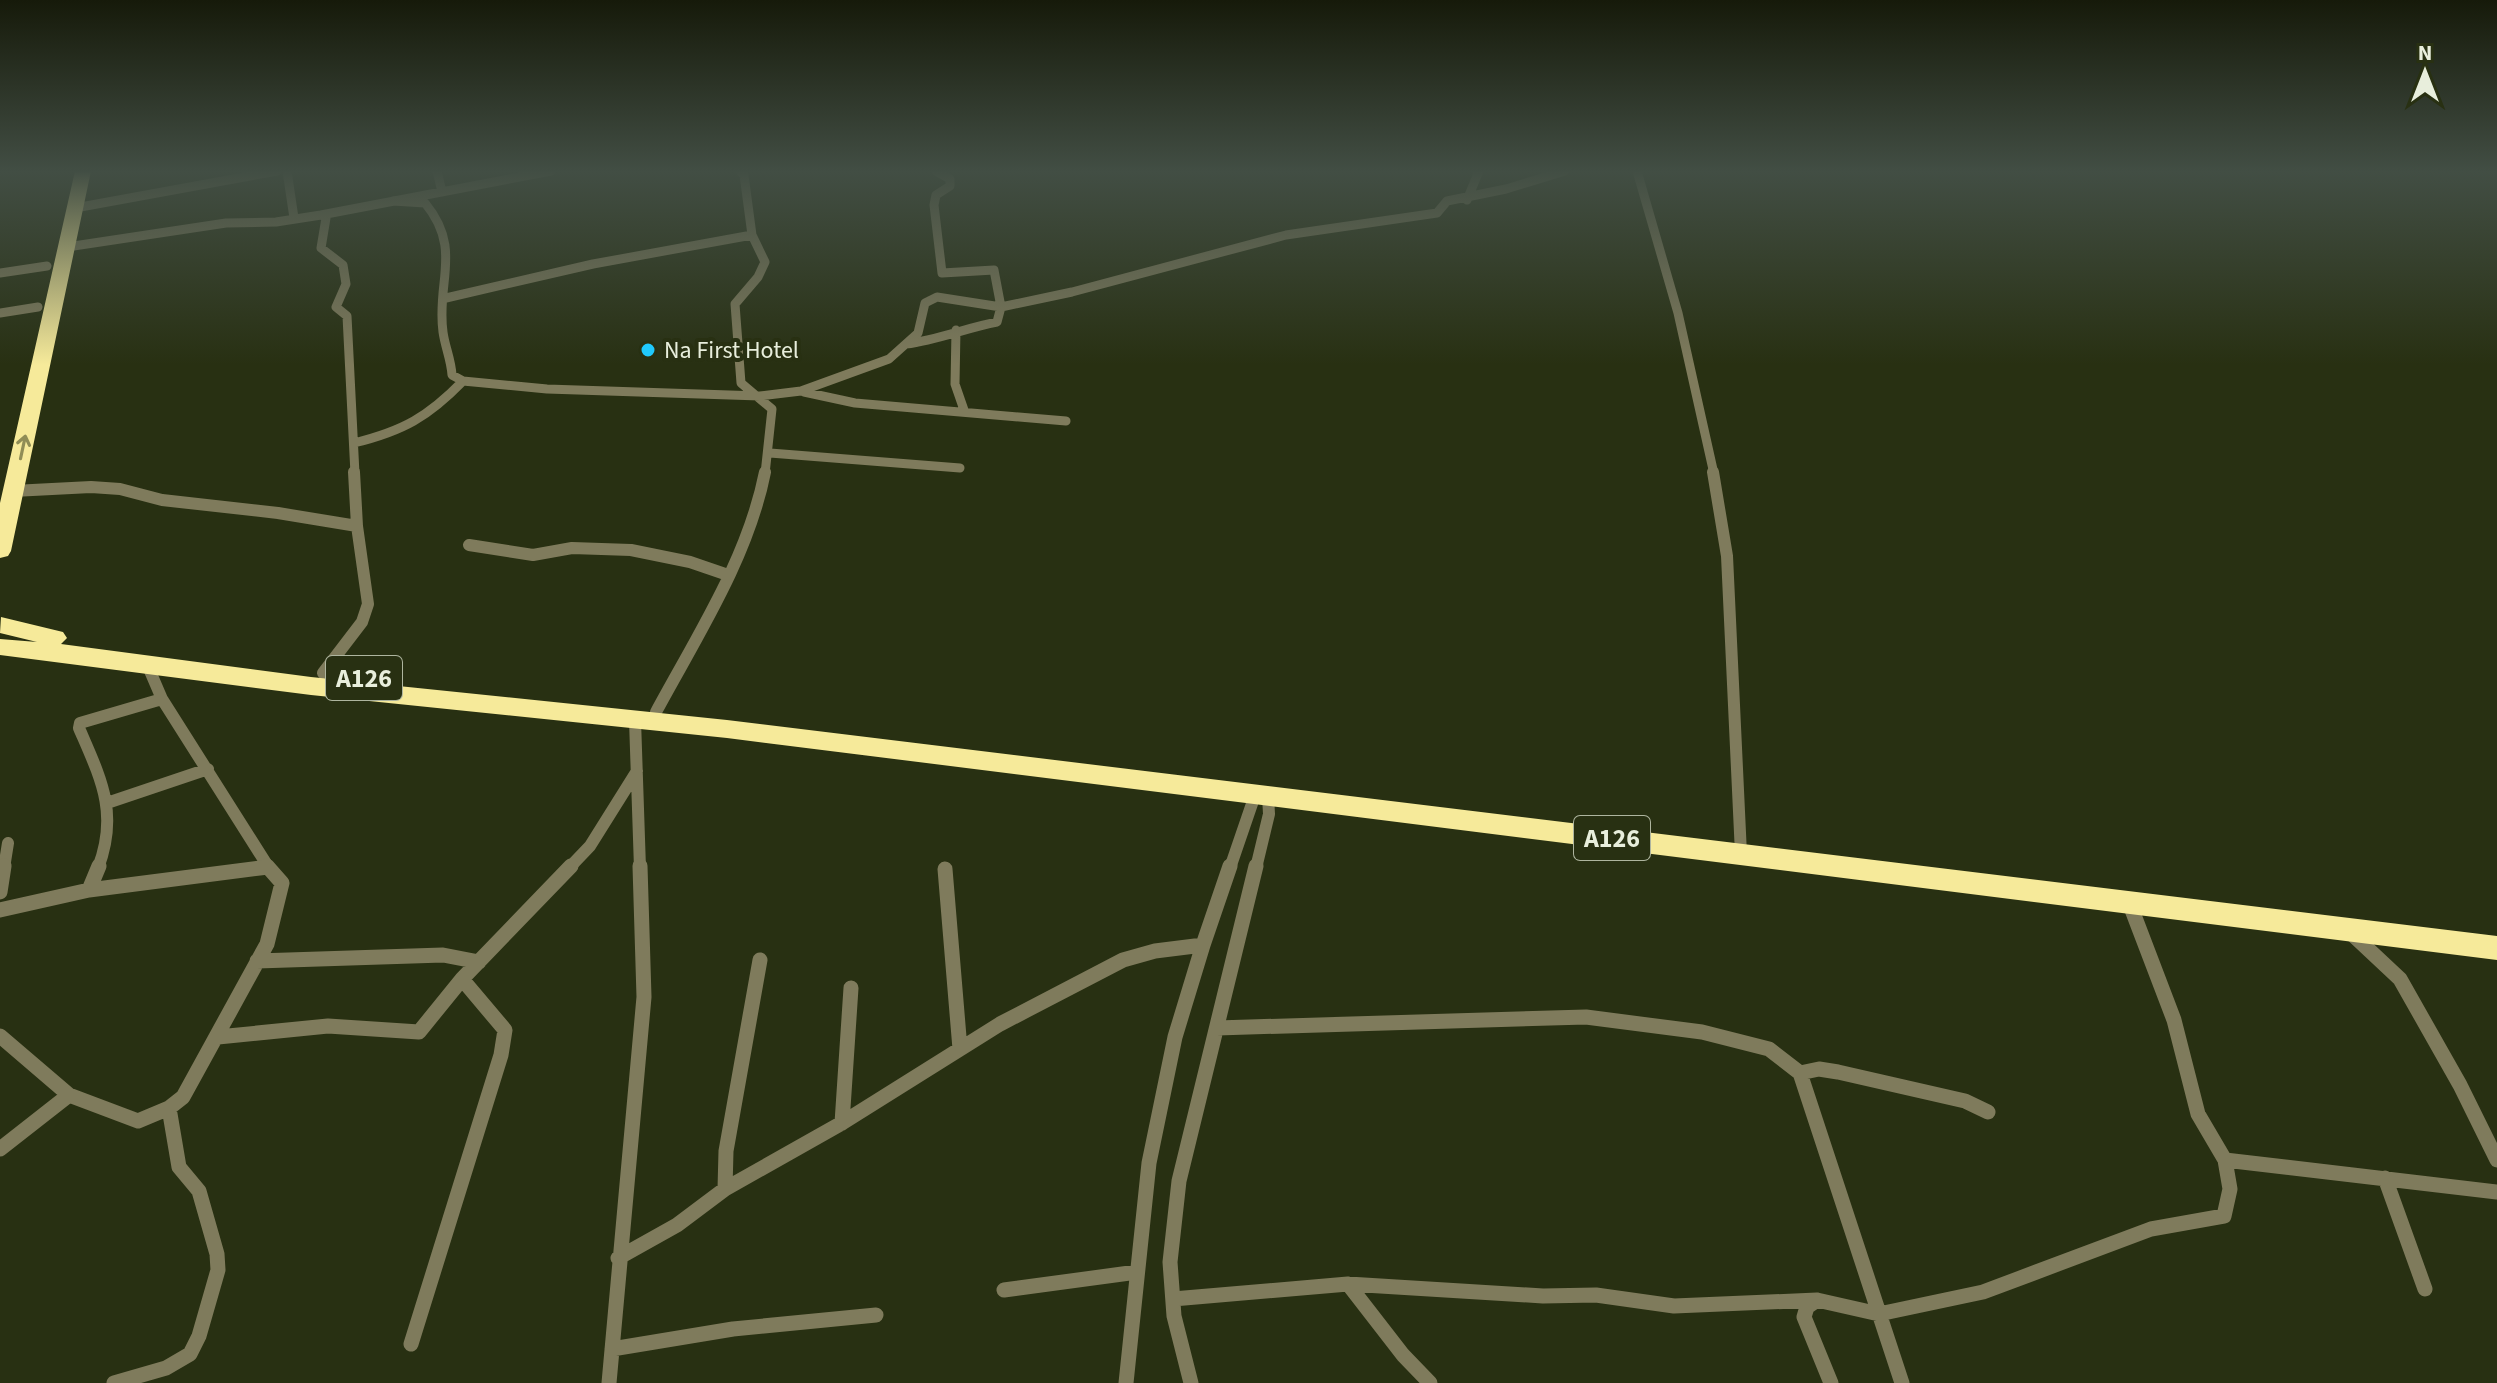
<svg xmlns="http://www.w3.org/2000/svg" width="2497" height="1383" viewBox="0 0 2497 1383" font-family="'Source Sans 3',sans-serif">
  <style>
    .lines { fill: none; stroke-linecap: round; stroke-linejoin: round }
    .street-far2 { stroke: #7f7b5c; stroke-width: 9 }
    .street-far1 { stroke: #7f7b5c; stroke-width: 12 }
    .street { stroke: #7f7b5c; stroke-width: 15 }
    .highway { fill: #f6ea9a; fill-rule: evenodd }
    .oneway { stroke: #8f8d56 }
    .poi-dot { fill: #20c9fd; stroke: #283012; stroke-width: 3 }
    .labels { text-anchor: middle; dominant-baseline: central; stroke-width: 8; stroke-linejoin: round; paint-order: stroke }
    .far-poi-label { font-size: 24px; fill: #e8eedc; stroke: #283012; text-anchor: start }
    .shield { fill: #283012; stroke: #aeb59f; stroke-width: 2 }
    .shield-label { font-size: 26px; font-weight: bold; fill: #e8eedc }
  </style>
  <rect width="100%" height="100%" fill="#283012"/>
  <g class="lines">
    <path class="street-far2" d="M 287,171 L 294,218
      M 437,171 L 442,192
      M 740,171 L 744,175 L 752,235 L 765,262 L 758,277 L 735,304 L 741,383 L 772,409 L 765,474
      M 1637,171 L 1678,313 L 1714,474
      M 1467,200 L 1479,171
      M 393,201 L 425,203 C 463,249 436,282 443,332 C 445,347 451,359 452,375 L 463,381 L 547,389 L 760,396 L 801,391 L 889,359 L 918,333 L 925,303 L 937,297 L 1001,307 L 1072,292 L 1286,235 L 1437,213 L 1447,201 L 1506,189 L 1565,171
      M 75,208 L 277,171
      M 321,215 L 551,171
      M 67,247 L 226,223 L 276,222 L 321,215 L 326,218 L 321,248 L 343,265 L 346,284 L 336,307 L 347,316 L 355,474
      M 0,273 L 47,266
      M 446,298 L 593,264 L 752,235
      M 0,313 L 38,307
      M 956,330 L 955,384 L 964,410
      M 906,344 C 937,340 966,328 997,322 L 1001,307 L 994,270 L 942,273 L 934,205 L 936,195 L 950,186 L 950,179 L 936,171
      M 804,392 L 855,403 L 1066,421
      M 354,443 C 403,431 428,417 463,381
      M 770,453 L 960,468"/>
    <path class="street-far1" d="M 1713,472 L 1727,556 L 1741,854
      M 13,491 L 91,487 L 120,489 L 162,500 L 278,513 L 357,526
      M 469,545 L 533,555 L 572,548 L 631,550 L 690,562 L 728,575
      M 147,664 L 162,699 L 269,868
      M 323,673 L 362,622 L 368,604 L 357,526 L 354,472
      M 656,712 C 697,636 748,558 765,472
      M 635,720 L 640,868
      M 110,802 L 208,769
      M 4,868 L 8,843
      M 98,868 C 119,813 101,779 79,728 L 80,723 L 162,699
      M 260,868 L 268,867
      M 569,868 L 590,846 L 637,771
      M 1230,868 L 1255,795
      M 1256,868 L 1269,814 L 1268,796"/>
    <path class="street" d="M 945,869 L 960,1049
      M 89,890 L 99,866
      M 0,892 L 4,866
      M 2129,902 L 2174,1020 L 2198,1114 L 2225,1160 L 2497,1192
      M 0,910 L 89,890 L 268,867
      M 2352,934 L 2400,979 L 2460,1085 L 2497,1160
      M 257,961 L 443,955 L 479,962
      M 1217,1028 L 1586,1017 L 1702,1032 L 1769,1049 L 1800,1073 L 1902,1383
      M 0,1036 L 69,1095 L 138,1121 L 169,1108 L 183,1097 L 267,944 L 282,883 L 267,866
      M 218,1037 L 328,1026 L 419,1032 L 462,979 L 571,866
      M 1800,1073 L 1819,1069 L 1838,1072 L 1965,1101 L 1988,1112
      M 842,1123 L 851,988
      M 0,1149 L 69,1095
      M 2385,1178 L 2425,1289
      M 725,1189 L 726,1151 L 760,960
      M 618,1258 L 677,1225 L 725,1189 L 842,1123 L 1000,1024 L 1123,960 L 1155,951 L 1203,945 L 1230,866
      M 1348,1284 L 1403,1355 L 1430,1383
      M 1004,1290 L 1137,1272
      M 1173,1299 L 1348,1284 L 1543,1296 L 1596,1295 L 1674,1306 L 1817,1300 L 1879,1314 L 1983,1292 L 2151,1229 L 2224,1216 L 2230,1189 L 2225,1160
      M 1817,1300 L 1807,1307 L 1804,1317 L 1831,1383
      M 411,1344 L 501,1055 L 505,1030 L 462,979
      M 612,1349 L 733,1329 L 876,1315
      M 114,1383 L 166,1368 L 190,1354 L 199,1336 L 218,1270 L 217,1254 L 199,1191 L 179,1167 L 169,1108
      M 609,1383 L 644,997 L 640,866
      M 1126,1383 L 1149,1163 L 1175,1037 L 1203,945
      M 1191,1383 L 1174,1316 L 1170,1262 L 1179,1181 L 1256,866"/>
    <path class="highway" d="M 75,171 L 91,171 L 11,551 L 8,556 L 0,558 L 0,503 Z
      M 1,617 L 63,632 L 67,638 L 61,644 L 311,677 L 727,720 L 2497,936 L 2497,960 L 727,738 L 311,695 L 0,655 L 0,639 L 37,642 L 0,633 Z"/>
  </g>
  <defs><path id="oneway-shaft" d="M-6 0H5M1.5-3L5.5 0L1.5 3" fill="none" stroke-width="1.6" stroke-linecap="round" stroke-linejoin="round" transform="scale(2)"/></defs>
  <use class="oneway" href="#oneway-shaft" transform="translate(23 447) rotate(-78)"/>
  <linearGradient id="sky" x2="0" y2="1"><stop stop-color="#161a0a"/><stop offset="0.47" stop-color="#424e44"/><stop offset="1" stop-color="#424e44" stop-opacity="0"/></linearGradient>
  <rect width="2497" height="365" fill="url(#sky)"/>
  <circle class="poi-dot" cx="648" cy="350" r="8"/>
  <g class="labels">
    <g class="far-poi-label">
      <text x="664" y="350">Na First Hotel</text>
    </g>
    <g class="shield">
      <rect x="326" y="656" width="76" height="44" rx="6"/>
      <rect x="1574" y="816" width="76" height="44" rx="6"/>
    </g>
    <g class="shield-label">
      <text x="364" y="678">A126</text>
      <text x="1612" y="838">A126</text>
    </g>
  </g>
  <g transform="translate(2425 72)" stroke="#283012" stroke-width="6" paint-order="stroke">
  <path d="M0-6L14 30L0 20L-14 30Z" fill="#e8eedc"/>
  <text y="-12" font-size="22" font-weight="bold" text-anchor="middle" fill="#e8eedc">N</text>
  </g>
</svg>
